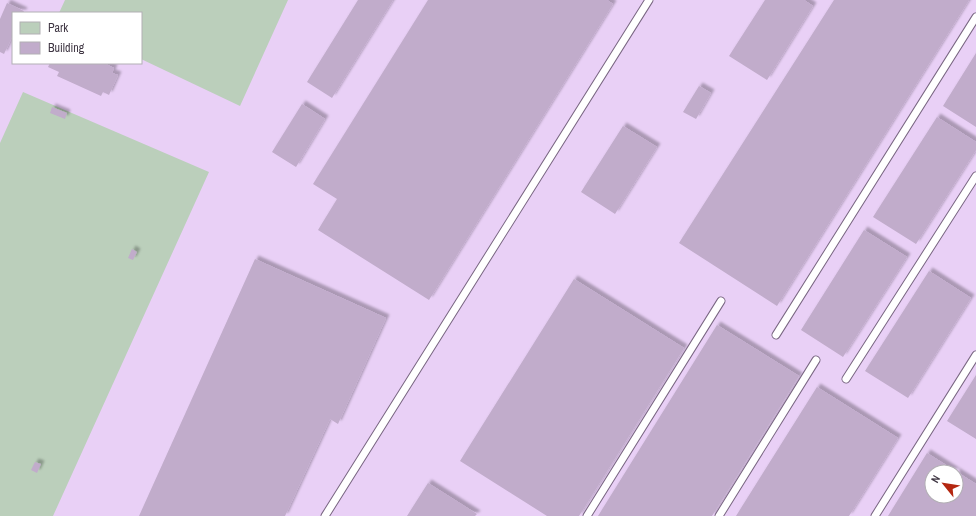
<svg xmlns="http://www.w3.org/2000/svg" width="976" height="516" viewBox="0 0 976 516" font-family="'Archivo Narrow',sans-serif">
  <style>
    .built { fill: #e9d0f6; fill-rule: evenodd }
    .green { fill: #bbcfbb }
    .building { fill: #c1accb; fill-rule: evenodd; filter: url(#shadow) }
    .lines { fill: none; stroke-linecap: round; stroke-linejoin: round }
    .service-casing { stroke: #796682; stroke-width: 9 }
    .service { stroke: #fff; stroke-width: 7 }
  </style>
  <defs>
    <filter id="shadow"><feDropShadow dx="3.5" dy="-3.5" stdDeviation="1" flood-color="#0004"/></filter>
  </defs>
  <rect width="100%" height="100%" fill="#f4deff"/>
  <path class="built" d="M 0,0 L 976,0 L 976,516 L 0,516 ZM 13,13 L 141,13 L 141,63 L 13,63 ZM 932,472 L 956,472 L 956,496 L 932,496 Z"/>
  <path class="green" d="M 65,0 L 288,0 L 240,106 L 141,59 L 141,13 L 59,13 Z
    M 23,92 L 209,172 L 53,516 L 0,516 L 0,143 Z"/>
  <path class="building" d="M 358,0 L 393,0 L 332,98 L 307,82 Z
    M 428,0 L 607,0 L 613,4 L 429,300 L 318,230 L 337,199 L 313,184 Z
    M 765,0 L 804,0 L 813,6 L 767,80 L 729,56 Z
    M 834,0 L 969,0 L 777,306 L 679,243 Z
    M 7,3 L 24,11 L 23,13 L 13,13 L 13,35 L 4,54 L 0,52 L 0,19 Z
    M 976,53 L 976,127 L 943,106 Z
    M 50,63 L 104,63 L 114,68 L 112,73 L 118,75 L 109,95 L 103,92 L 101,96 L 57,76 L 59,72 L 48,67 Z
    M 699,86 L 711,93 L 696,119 L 683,112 Z
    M 302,104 L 325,119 L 296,167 L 272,152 Z
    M 52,107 L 67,113 L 65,119 L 50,113 Z
    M 937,117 L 976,142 L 976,150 L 916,244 L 873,217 Z
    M 623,126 L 657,147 L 615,214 L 581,192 Z
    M 864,230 L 907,257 L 843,357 L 801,330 Z
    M 132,249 L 137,252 L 133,260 L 128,258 Z
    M 255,259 L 386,318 L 338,424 L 330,419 L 285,516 L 139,516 Z
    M 929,271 L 971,298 L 908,398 L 865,371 Z
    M 574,279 L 684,348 L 579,516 L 547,516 L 460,461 Z
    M 717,325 L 799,376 L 712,516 L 598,516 Z
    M 976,375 L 976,439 L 947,421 Z
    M 817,387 L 898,438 L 849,516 L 736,516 Z
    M 927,453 L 976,484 L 976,516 L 888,516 ZM 932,472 L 956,472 L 956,496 L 932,496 Z
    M 35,462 L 41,464 L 37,473 L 31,470 Z
    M 428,483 L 477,514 L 475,516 L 407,516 Z"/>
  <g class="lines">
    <defs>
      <path id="service" d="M 776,335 L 976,17
        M 846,379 L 976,176
        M 325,516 L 649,0
        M 587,516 L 721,301
        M 719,516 L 816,360
        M 875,516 L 976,355"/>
    </defs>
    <use href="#service" class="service-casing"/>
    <use href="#service" class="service"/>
  </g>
  <rect x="12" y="12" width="130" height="52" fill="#ffffff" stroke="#b2afb4"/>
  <rect x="20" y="22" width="20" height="12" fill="#bbcfbb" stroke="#b2afb4"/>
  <text x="48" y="32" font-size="12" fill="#3f3643">Park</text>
  <rect x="20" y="42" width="20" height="12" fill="#c1accb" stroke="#b2afb4"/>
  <text x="48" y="52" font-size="12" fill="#3f3643">Building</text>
  <g transform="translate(944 484) rotate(300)"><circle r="19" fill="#ffffff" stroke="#b2afb4"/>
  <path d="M0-3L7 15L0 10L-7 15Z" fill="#b42710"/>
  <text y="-6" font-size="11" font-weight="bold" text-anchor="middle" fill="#3f3643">N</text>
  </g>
</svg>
